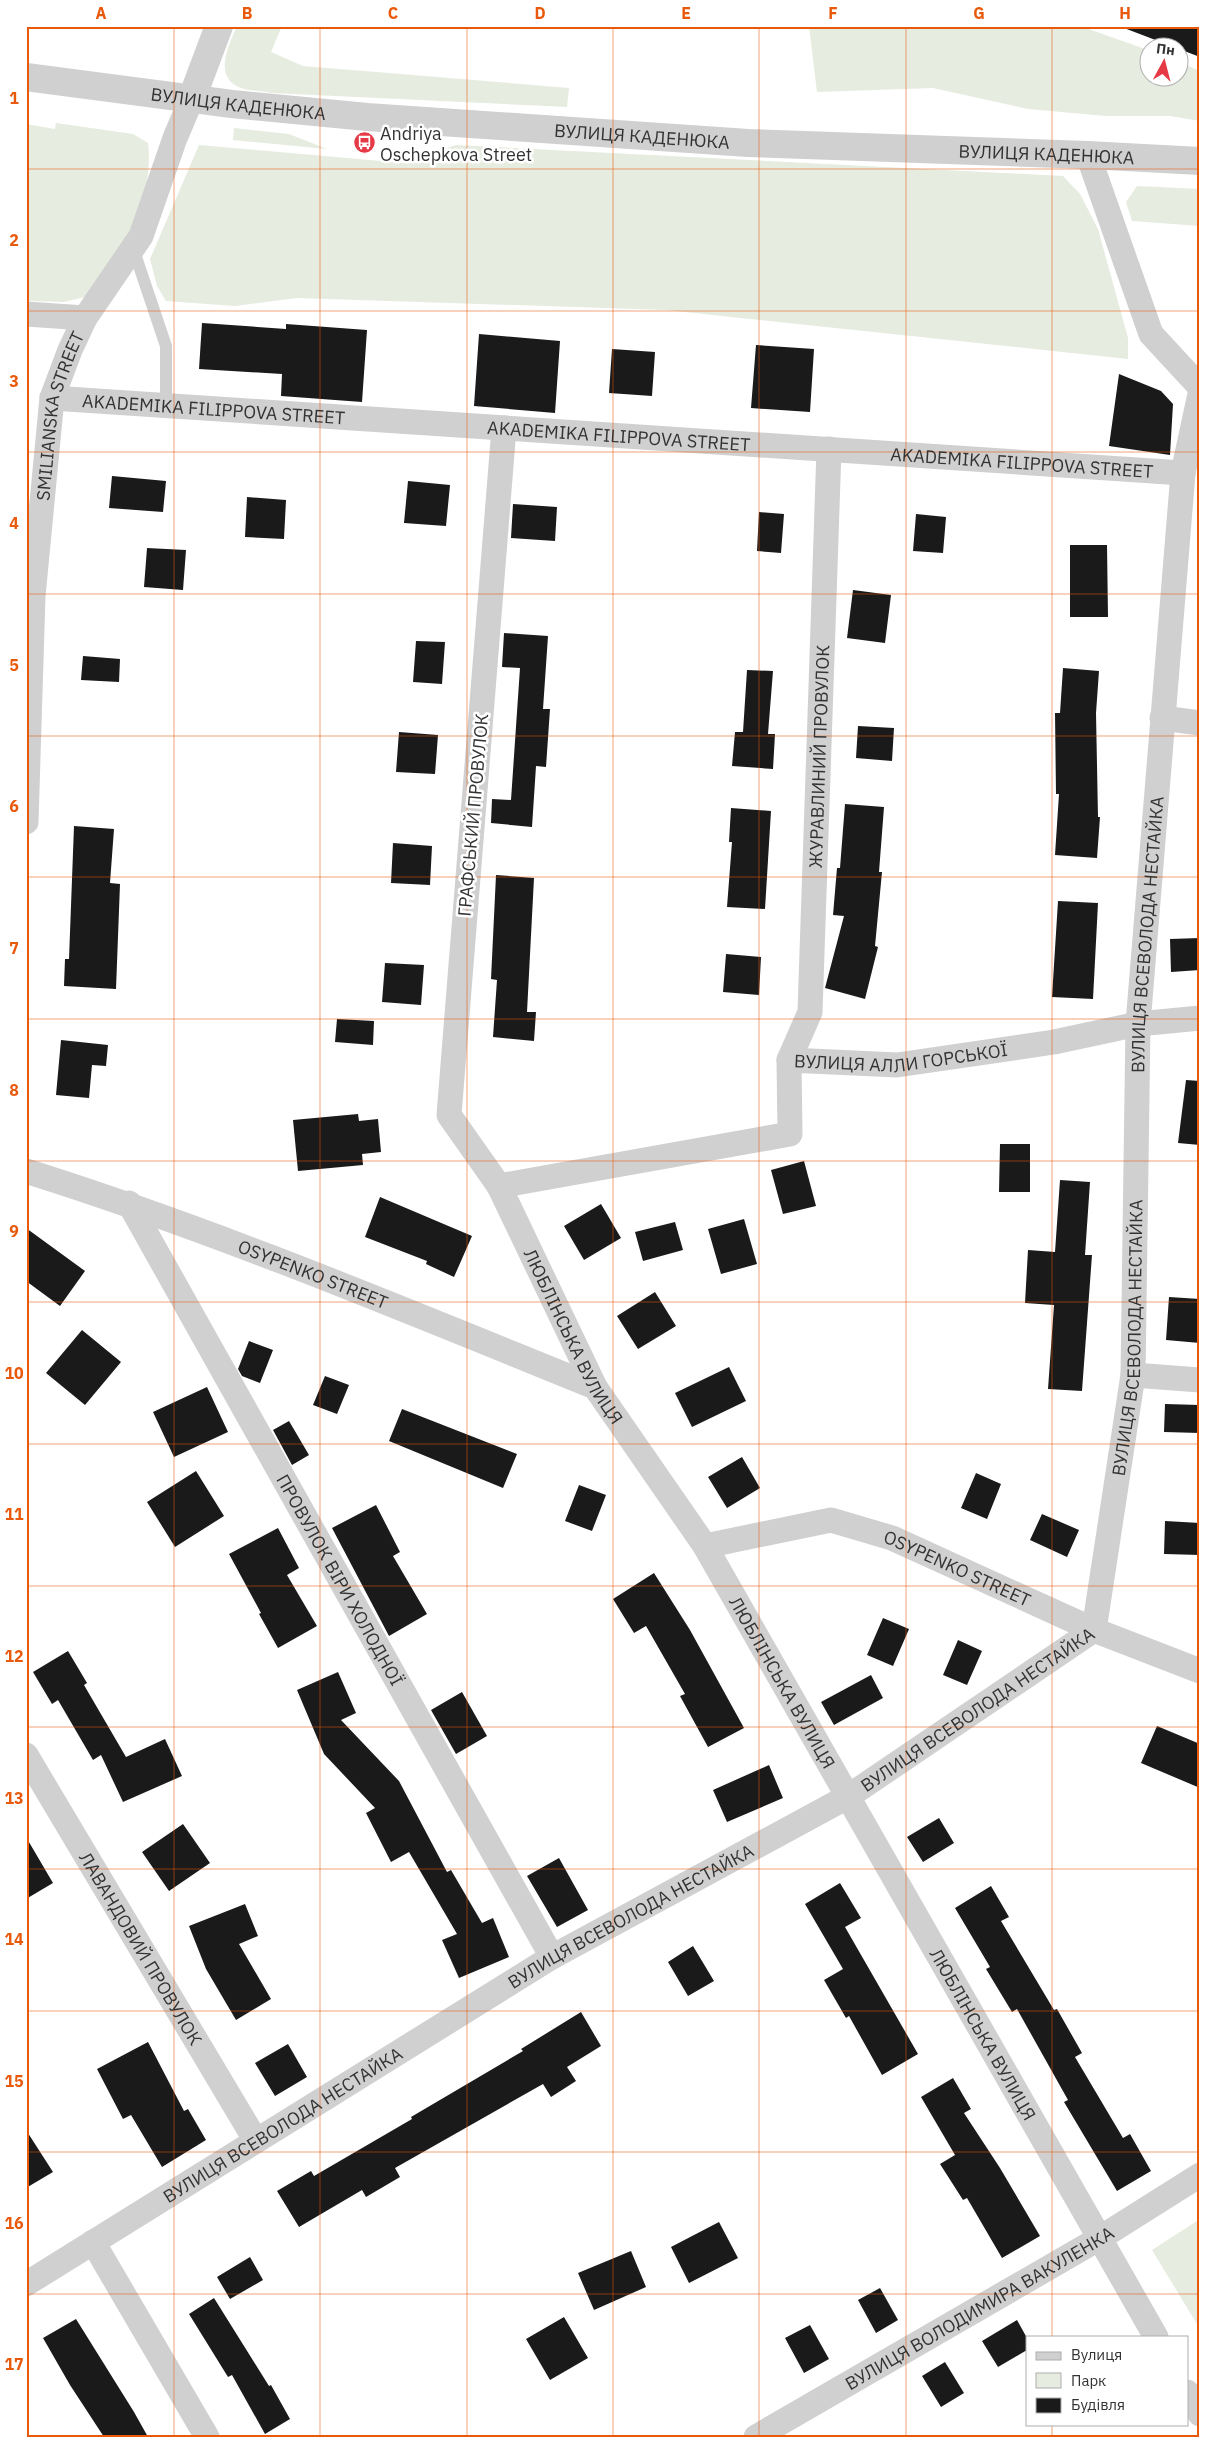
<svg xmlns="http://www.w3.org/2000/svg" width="1226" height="2463" viewBox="0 0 1226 2463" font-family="'IBM Plex Sans',sans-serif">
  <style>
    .green { fill: #e6ecdf }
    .building { fill: #1a1a1a }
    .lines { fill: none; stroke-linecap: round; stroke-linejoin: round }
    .service { stroke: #d0d0d0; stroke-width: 12 }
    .minor { stroke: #d0d0d0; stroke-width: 25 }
    .tertiary { stroke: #d0d0d0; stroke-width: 28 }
    .grid { fill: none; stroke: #e8590c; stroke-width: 1; stroke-opacity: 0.55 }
    .labels { text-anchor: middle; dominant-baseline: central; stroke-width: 5; stroke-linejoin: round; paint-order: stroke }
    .street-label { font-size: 18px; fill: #333; stroke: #fff }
    .poi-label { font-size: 18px; fill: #333; stroke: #fff; text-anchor: start }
    .neatline { fill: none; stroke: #e8590c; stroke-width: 2 }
    .grid-label { font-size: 16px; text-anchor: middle; font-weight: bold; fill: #e8590c }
  </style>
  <rect width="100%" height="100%" fill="#fff"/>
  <path class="green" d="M 237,26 L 282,26 L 271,52 L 303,66 L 569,88 L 567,107 L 272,93 C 262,91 250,91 241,88 C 212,77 229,45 237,26 Z
    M 809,26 L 1080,26 L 1148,50 L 1148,78 L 1178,78 L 1179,62 L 1200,71 L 1200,121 L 1170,116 L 1106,116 L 1028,109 L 933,88 L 817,92 Z
    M 56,123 L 133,134 L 148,143 C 151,161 146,202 138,219 C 125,246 105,271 89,296 L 64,302 L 26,301 L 26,124 L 55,129 Z
    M 234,128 L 289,134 L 327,149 L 233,140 Z
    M 199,145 L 403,163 L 456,145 L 1063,176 L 1080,194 L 1098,229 L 1128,338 L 1128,359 L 666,310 L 297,298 L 235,306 L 166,301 L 157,286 L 150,259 Z
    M 1137,186 L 1200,189 L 1200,226 L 1132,221 L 1126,202 Z
    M 1200,2219 L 1200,2329 L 1152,2250 Z"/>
  <path class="building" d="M 1125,26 L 1200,26 L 1200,57 L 1124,28 Z
    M 202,323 L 286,329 L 286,324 L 367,330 L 362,402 L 281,396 L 282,374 L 199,369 Z
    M 479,334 L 560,341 L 555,413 L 474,406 Z
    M 756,345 L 814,349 L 810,412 L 751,408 Z
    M 612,349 L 655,352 L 652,396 L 609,393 Z
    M 1119,374 L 1161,391 L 1173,404 L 1170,455 L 1109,446 Z
    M 112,476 L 166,481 L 163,512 L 109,508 Z
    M 408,481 L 450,485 L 446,526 L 404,523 Z
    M 247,497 L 286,500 L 284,539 L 245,537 Z
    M 513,504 L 557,507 L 555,541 L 511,538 Z
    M 759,512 L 784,514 L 781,553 L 757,551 Z
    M 916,514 L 946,517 L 943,553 L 913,551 Z
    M 1070,545 L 1107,545 L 1108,617 L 1070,617 Z
    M 147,548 L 186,550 L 183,590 L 144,587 Z
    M 853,590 L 891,595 L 885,643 L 847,638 Z
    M 504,633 L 548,636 L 543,709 L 550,709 L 546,767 L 536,766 L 532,827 L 491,823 L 492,799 L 511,800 L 520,668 L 502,667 Z
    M 416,641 L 445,642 L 442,684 L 413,682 Z
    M 83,656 L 120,659 L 119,682 L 81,680 Z
    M 1063,668 L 1099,671 L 1096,713 L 1098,817 L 1100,817 L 1097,858 L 1055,855 L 1059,794 L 1056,794 L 1055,713 L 1060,713 Z
    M 747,670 L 773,671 L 768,734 L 775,734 L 773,769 L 732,766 L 735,732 L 743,732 Z
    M 858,726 L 894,728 L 892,761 L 856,758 Z
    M 399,732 L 438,735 L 435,774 L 396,772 Z
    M 845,804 L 884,807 L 879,872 L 882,872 L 875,946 L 878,947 L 865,999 L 825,988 L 844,916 L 833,915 L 837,868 L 840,868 Z
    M 731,808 L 771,811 L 765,909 L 727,907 L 732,842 L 729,842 Z
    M 74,826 L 114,829 L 110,883 L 120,884 L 116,989 L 64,986 L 65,959 L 69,959 Z
    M 393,843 L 432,846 L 430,885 L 391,883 Z
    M 496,875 L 534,878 L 527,1012 L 536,1012 L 534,1041 L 493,1037 L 497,980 L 491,979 Z
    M 1058,901 L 1098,903 L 1093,999 L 1052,997 Z
    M 1200,938 L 1200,970 L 1171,972 L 1170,939 Z
    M 726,954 L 761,957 L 759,995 L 723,992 Z
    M 385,963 L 424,965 L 421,1005 L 382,1002 Z
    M 337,1019 L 374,1021 L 373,1045 L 335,1042 Z
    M 61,1040 L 108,1045 L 106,1066 L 92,1065 L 89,1098 L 56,1095 Z
    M 1186,1080 L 1200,1081 L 1200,1145 L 1178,1143 Z
    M 358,1114 L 359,1121 L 378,1119 L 381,1152 L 362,1154 L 363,1165 L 298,1171 L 293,1120 Z
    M 1000,1144 L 1030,1144 L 1030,1192 L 999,1192 Z
    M 804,1161 L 816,1206 L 783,1214 L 771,1170 Z
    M 1060,1180 L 1090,1182 L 1085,1255 L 1092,1255 L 1082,1391 L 1048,1389 L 1054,1305 L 1025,1303 L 1028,1250 L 1055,1252 Z
    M 380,1197 L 472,1236 L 454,1277 L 426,1264 L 427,1261 L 365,1237 Z
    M 601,1204 L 621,1238 L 584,1260 L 564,1226 Z
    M 744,1219 L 757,1264 L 721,1274 L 708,1229 Z
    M 675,1222 L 683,1250 L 643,1261 L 635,1232 Z
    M 26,1228 L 85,1271 L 60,1306 L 26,1281 Z
    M 655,1292 L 676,1326 L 638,1349 L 617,1316 Z
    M 1169,1297 L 1200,1299 L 1200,1343 L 1166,1340 Z
    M 82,1330 L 121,1362 L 85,1405 L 46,1373 Z
    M 249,1341 L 273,1350 L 260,1383 L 242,1376 L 238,1369 Z
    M 729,1367 L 746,1401 L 692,1427 L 675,1393 Z
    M 325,1376 L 349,1385 L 337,1414 L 313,1405 Z
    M 207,1387 L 228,1432 L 174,1457 L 153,1412 Z
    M 1165,1404 L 1200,1405 L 1200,1433 L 1164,1432 Z
    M 402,1409 L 517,1454 L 503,1488 L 389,1441 Z
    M 289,1421 L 309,1455 L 292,1465 L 273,1430 Z
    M 742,1457 L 760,1488 L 727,1508 L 708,1477 Z
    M 196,1471 L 224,1516 L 175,1547 L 147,1502 Z
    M 976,1473 L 1001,1484 L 987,1519 L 961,1508 Z
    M 579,1485 L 606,1495 L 592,1531 L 565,1521 Z
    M 376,1505 L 400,1552 L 393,1556 L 427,1614 L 389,1636 L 332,1528 Z
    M 1042,1514 L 1079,1530 L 1067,1557 L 1030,1540 Z
    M 1165,1521 L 1200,1523 L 1200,1555 L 1164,1554 Z
    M 278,1528 L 299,1568 L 287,1575 L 317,1626 L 278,1648 L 259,1614 L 261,1613 L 229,1554 Z
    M 654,1573 L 690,1630 L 744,1728 L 708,1747 L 680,1696 L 685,1694 L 646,1626 L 634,1633 L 613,1599 Z
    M 883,1618 L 909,1629 L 893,1666 L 867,1655 Z
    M 958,1640 L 982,1651 L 967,1685 L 943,1675 Z
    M 68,1651 L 87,1683 L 84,1685 L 126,1757 L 165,1739 L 182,1776 L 123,1802 L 101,1755 L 93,1760 L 58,1700 L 52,1704 L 33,1672 Z
    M 338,1672 L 356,1713 L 341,1720 L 399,1781 L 447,1872 L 451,1870 L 482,1923 L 493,1918 L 509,1957 L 459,1978 L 442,1940 L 457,1934 L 409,1852 L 391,1862 L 366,1813 L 375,1808 L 324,1754 L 297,1690 Z
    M 871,1675 L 883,1698 L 834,1725 L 821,1702 Z
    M 462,1692 L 487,1736 L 456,1754 L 431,1710 Z
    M 1157,1726 L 1200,1744 L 1200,1788 L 1141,1763 Z
    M 769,1765 L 783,1798 L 727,1822 L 713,1790 Z
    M 939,1818 L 954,1843 L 923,1862 L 907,1837 Z
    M 183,1824 L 210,1863 L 169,1891 L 142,1852 Z
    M 26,1837 L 53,1883 L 26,1899 Z
    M 559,1858 L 588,1910 L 557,1927 L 527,1876 Z
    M 840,1883 L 861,1918 L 845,1927 L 918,2054 L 882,2075 L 849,2016 L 846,2018 L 824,1980 L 843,1969 L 805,1904 Z
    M 991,1886 L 1009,1917 L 1001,1921 L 1054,2010 L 1057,2009 L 1082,2053 L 1075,2057 L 1123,2138 L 1130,2134 L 1151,2171 L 1117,2191 L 1064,2102 L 1068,2100 L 1017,2009 L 1012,2012 L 986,1969 L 990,1967 L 955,1908 Z
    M 245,1904 L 258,1936 L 239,1944 L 271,1999 L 236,2020 L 206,1969 L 189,1926 Z
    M 693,1946 L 714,1981 L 688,1996 L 668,1962 Z
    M 581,2012 L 601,2046 L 567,2067 L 576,2081 L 551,2097 L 543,2084 L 395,2168 L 400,2177 L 366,2197 L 362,2190 L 299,2227 L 277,2191 L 311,2171 L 314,2176 L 412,2119 L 411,2117 L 523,2051 L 521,2049 Z
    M 148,2042 L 184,2111 L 188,2109 L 206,2140 L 162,2167 L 131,2115 L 123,2119 L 97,2069 Z
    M 288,2044 L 307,2077 L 275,2096 L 255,2063 Z
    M 953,2078 L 971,2109 L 964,2113 L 1000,2168 L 1040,2236 L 1002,2258 L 967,2198 L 963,2200 L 940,2164 L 955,2155 L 921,2097 Z
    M 26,2130 L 53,2172 L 26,2188 Z
    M 719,2222 L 738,2258 L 689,2283 L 671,2247 Z
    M 631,2251 L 646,2287 L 594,2310 L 578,2273 Z
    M 250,2257 L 263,2280 L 230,2299 L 217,2277 Z
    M 880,2288 L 898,2320 L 876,2333 L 858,2300 Z
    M 214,2298 L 269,2386 L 271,2385 L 290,2419 L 265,2434 L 232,2375 L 228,2377 L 189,2314 Z
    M 564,2317 L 588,2358 L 550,2380 L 526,2339 Z
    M 76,2319 L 134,2412 L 148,2437 L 104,2437 L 70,2385 L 43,2338 Z
    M 1017,2320 L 1027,2338 L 1027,2350 L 998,2367 L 982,2341 Z
    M 810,2325 L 829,2359 L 804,2373 L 785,2338 Z
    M 945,2362 L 964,2393 L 941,2407 L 922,2376 Z"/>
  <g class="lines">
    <path class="service" d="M 133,248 L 166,346 L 166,406"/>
    <g class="minor">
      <path d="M 1088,155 L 1151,334 L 1200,387"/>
      <path d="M 26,314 L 85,318"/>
      <path id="s1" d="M 52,398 L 1183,473"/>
      <path id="s2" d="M 504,428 L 449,1115 L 499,1186 L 595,1387 L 705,1546 L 1156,2337"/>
      <path d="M 1162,718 L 1200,723"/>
      <path id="s3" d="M 26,822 L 33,596 L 52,398 L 70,350 L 85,318 L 141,236 L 175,138 L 192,98"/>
      <path id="s4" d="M 789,1060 L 810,1012 L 829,449"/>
      <path id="s5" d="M 26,1171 C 220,1232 407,1311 595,1387"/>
      <path id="s6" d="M 499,1186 L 790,1134 L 789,1060 L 897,1065 L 1054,1042 L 1138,1024 L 1200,1018"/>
      <path id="s7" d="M 129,1203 L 552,1957"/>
      <path d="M 1133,1375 L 1200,1380"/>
      <path id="s8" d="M 705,1546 L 831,1520 L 892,1538 L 1094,1630 L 1200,1671"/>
      <path id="s9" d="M 26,1755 L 256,2141"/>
      <path d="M 93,2242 L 207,2437"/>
      <path id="s10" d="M 26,2284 L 552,1957 L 849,1796 L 1094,1630 L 1133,1375 L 1138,1024 L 1183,473 L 1200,394"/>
      <path d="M 1187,2392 L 1200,2414"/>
      <path id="s11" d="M 756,2437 L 1100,2238 L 1200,2175"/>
    </g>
    <g class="tertiary">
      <path id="s12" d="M 26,77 L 232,104 L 367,117 L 748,143 L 1088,155 L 1200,161"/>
      <path d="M 192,98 L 219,26"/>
    </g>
  </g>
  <path class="grid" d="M 174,26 L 174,2437M 320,26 L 320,2437M 467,26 L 467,2437M 613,26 L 613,2437M 759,26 L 759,2437M 906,26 L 906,2437M 1052,26 L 1052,2337M 26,169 L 1200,169M 26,311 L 1200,311M 26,452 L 1200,452M 26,594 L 1200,594M 26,736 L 1200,736M 26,877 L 1200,877M 26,1019 L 1200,1019M 26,1161 L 1200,1161M 26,1302 L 1200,1302M 26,1444 L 1200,1444M 26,1586 L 1200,1586M 26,1727 L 1200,1727M 26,1869 L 1200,1869M 26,2011 L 1200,2011M 26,2152 L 1200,2152M 26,2294 L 1200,2294M 1052,2424 L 1052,2437"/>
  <defs>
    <symbol id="bus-disc" viewBox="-11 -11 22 22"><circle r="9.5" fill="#e63946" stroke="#fff"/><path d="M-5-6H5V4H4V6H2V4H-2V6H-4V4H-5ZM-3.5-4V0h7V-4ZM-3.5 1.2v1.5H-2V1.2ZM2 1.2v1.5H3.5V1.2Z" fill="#fff"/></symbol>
  </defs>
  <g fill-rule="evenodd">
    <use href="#bus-disc" x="352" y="130" width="25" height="25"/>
  </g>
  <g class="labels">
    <g class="street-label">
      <text stroke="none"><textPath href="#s12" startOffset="214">ВУЛИЦЯ КАДЕНЮКА</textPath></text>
      <text stroke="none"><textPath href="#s12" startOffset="619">ВУЛИЦЯ КАДЕНЮКА</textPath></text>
      <text stroke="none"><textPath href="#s12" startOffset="1024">ВУЛИЦЯ КАДЕНЮКА</textPath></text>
      <text stroke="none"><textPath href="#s1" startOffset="162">AKADEMIKA FILIPPOVA STREET</textPath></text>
      <text stroke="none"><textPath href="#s3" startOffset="409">SMILIANSKA STREET</textPath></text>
      <text stroke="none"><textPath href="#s1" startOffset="568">AKADEMIKA FILIPPOVA STREET</textPath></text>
      <text stroke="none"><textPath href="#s1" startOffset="972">AKADEMIKA FILIPPOVA STREET</textPath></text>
      <text stroke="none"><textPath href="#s4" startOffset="308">ЖУРАВЛИНИЙ ПРОВУЛОК</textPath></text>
      <text transform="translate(473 815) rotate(-85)">ГРАФСЬКИЙ ПРОВУЛОК</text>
      <text stroke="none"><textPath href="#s10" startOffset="1952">ВУЛИЦЯ ВСЕВОЛОДА НЕСТАЙКА</textPath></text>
      <text stroke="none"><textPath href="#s6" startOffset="482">ВУЛИЦЯ АЛЛИ ГОРСЬКОЇ</textPath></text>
      <text stroke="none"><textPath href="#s5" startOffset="305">OSYPENKO STREET</textPath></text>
      <text stroke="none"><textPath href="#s2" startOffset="944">ЛЮБЛІНСЬКА ВУЛИЦЯ</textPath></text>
      <text stroke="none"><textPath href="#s10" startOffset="1548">ВУЛИЦЯ ВСЕВОЛОДА НЕСТАЙКА</textPath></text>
      <text stroke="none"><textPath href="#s8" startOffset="264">OSYPENKO STREET</textPath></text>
      <text stroke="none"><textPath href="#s7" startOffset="432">ПРОВУЛОК ВІРИ ХОЛОДНОЇ</textPath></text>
      <text stroke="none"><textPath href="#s2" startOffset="1349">ЛЮБЛІНСЬКА ВУЛИЦЯ</textPath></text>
      <text stroke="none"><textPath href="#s10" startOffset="1112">ВУЛИЦЯ ВСЕВОЛОДА НЕСТАЙКА</textPath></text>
      <text stroke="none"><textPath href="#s10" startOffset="708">ВУЛИЦЯ ВСЕВОЛОДА НЕСТАЙКА</textPath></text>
      <text stroke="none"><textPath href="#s9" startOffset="225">ЛАВАНДОВИЙ ПРОВУЛОК</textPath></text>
      <text stroke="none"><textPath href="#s2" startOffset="1754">ЛЮБЛІНСЬКА ВУЛИЦЯ</textPath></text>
      <text stroke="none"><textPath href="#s10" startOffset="302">ВУЛИЦЯ ВСЕВОЛОДА НЕСТАЙКА</textPath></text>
      <text stroke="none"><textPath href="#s11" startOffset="258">ВУЛИЦЯ ВОЛОДИМИРА ВАКУЛЕНКА</textPath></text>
    </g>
    <g class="poi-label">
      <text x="380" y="133">Andriya<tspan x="380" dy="21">Oschepkova Street</tspan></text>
    </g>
  </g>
  <rect width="1226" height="2463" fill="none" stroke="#ffffff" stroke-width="55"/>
  <rect x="1026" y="2336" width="162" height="90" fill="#ffffff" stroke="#adadad"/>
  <rect x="1036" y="2352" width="25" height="8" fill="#d0d0d0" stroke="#adadad"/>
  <text x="1071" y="2360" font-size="15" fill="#333333">Вулиця</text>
  <rect x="1036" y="2373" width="25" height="15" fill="#e6ecdf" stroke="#adadad"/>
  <text x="1071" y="2386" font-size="15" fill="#333333">Парк</text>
  <rect x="1036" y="2398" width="25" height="15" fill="#1a1a1a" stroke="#adadad"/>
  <text x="1071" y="2410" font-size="15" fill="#333333">Будівля</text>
  <g transform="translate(1164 62) rotate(7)"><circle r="24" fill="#ffffff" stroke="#adadad"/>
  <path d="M0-4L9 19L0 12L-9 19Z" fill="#e63946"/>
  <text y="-8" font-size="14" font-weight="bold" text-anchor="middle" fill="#333333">Пн</text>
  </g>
  <rect x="28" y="28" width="1170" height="2408" class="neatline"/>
  <g class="grid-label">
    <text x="101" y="19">A</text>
    <text x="247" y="19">B</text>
    <text x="393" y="19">C</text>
    <text x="540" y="19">D</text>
    <text x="686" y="19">E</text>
    <text x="833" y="19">F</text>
    <text x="979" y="19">G</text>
    <text x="1125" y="19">H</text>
    <text x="14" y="104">1</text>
    <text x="14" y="246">2</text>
    <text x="14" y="387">3</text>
    <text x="14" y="529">4</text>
    <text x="14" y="671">5</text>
    <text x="14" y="812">6</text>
    <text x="14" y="954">7</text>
    <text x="14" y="1096">8</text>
    <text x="14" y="1237">9</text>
    <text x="14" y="1379">10</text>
    <text x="14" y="1520">11</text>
    <text x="14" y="1662">12</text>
    <text x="14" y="1804">13</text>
    <text x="14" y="1945">14</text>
    <text x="14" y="2087">15</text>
    <text x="14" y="2229">16</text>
    <text x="14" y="2370">17</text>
  </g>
</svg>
